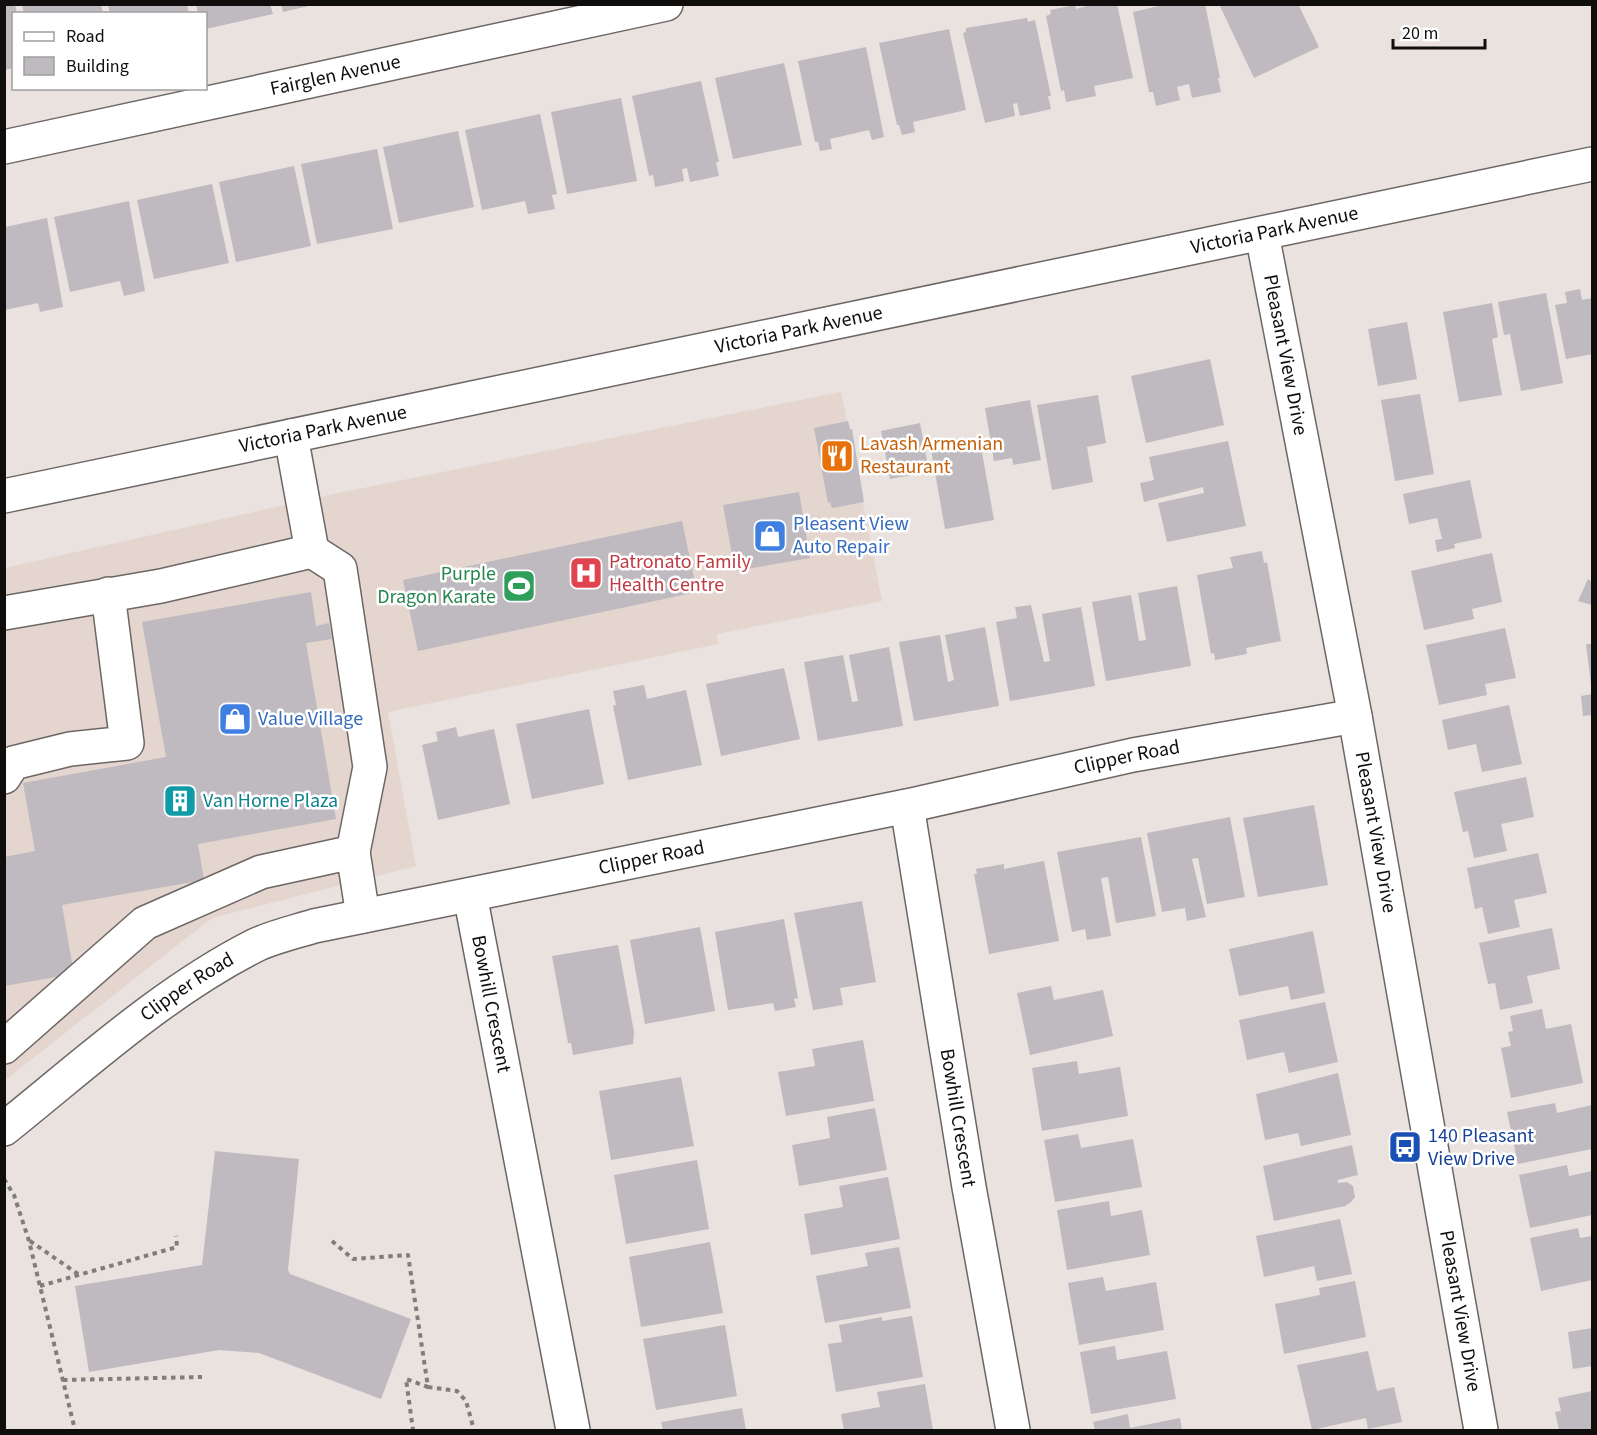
<svg xmlns="http://www.w3.org/2000/svg" width="1597" height="1435" viewBox="0 0 1597 1435" font-family="'Source Sans 3',sans-serif">
  <style>
    .built { fill: #e4d5cf }
    .building { fill: #bebac0 }
    .lines { fill: none; stroke-linecap: round; stroke-linejoin: round }
    .minor-casing { stroke: #6c6664; stroke-width: 36 }
    .major-casing { stroke: #6c6664; stroke-width: 36 }
    .path { stroke: #817d7b; stroke-width: 4; stroke-dasharray: 4.5 4.5; stroke-linecap: butt }
    .minor { stroke: #fff; stroke-width: 33 }
    .major { stroke: #fff; stroke-width: 33 }
    .labels { text-anchor: middle; dominant-baseline: central; stroke-width: 5; stroke-linejoin: round; paint-order: stroke }
    .street-label { font-size: 20px; fill: #100e0d; stroke: #fff }
    .food-label { font-size: 20px; fill: #c56008; stroke: #fff; text-anchor: start }
    .shop-label { font-size: 20px; fill: #366cbe; stroke: #fff; text-anchor: start }
    .health-label { font-size: 20px; fill: #be3a42; stroke: #fff; text-anchor: start }
    .leisure-label { font-size: 20px; fill: #27864d; stroke: #fff; text-anchor: end }
    .culture-label { font-size: 20px; fill: #0d838f; stroke: #fff; text-anchor: start }
    .transit-label { font-size: 20px; fill: #164399; stroke: #fff; text-anchor: start }
  </style>
  <rect width="100%" height="100%" fill="#e9e2df"/>
  <path class="built" d="M 841,392 L 882,601 L 717,634 L 718,644 L 388,712 L 416,866 L 212,918 L 5,1080 L 5,568 L 343,492 Z"/>
  <path class="building" d="M 4,4 L 15,4 L 17,14 L 14,14 L 14,68 L 4,70 Z
    M 22,4 L 101,4 L 103,14 L 24,14 Z
    M 196,4 L 270,4 L 273,14 L 206,29 L 206,14 L 198,14 Z
    M 281,4 L 313,4 L 313,5 L 283,12 Z
    M 1094,4 L 1117,4 L 1133,78 L 1094,86 L 1096,96 L 1066,102 L 1064,90 L 1061,91 L 1046,16 L 1051,14 L 1050,10 L 1075,5 L 1076,9 Z
    M 1167,4 L 1205,4 L 1220,78 L 1218,78 L 1221,92 L 1192,98 L 1189,84 L 1177,87 L 1180,100 L 1156,106 L 1153,92 L 1149,92 L 1133,12 Z
    M 1219,4 L 1298,4 L 1319,47 L 1254,78 Z
    M 108,5 L 187,5 L 189,14 L 110,14 Z
    M 1027,18 L 1028,22 L 1035,20 L 1051,96 L 1048,96 L 1051,109 L 1020,116 L 1017,103 L 1013,104 L 1015,116 L 985,123 L 963,33 L 966,32 L 966,28 Z
    M 949,29 L 966,110 L 913,122 L 915,132 L 902,135 L 899,125 L 897,125 L 879,43 Z
    M 866,47 L 884,137 L 872,140 L 869,130 L 830,139 L 832,149 L 820,151 L 818,142 L 815,142 L 798,61 Z
    M 784,63 L 802,145 L 733,159 L 715,78 Z
    M 701,81 L 719,162 L 716,162 L 719,176 L 690,182 L 687,168 L 682,169 L 684,181 L 655,187 L 653,175 L 649,176 L 632,96 Z
    M 621,98 L 637,181 L 567,194 L 551,112 Z
    M 540,114 L 557,194 L 552,195 L 555,209 L 528,214 L 525,201 L 482,210 L 465,130 Z
    M 458,131 L 474,207 L 399,223 L 383,147 Z
    M 377,149 L 393,229 L 317,244 L 301,164 Z
    M 294,166 L 311,246 L 236,262 L 219,182 Z
    M 212,184 L 229,263 L 154,279 L 137,200 Z
    M 129,201 L 145,291 L 124,296 L 120,281 L 70,292 L 54,217 Z
    M 47,218 L 63,307 L 40,312 L 38,303 L 5,310 L 5,227 Z
    M 1580,289 L 1582,300 L 1592,298 L 1592,354 L 1566,359 L 1555,305 L 1567,303 L 1565,292 Z
    M 1546,293 L 1563,383 L 1521,391 L 1510,334 L 1504,335 L 1498,302 Z
    M 1492,303 L 1498,337 L 1492,339 L 1502,395 L 1459,402 L 1443,312 Z
    M 1407,322 L 1417,379 L 1378,386 L 1368,329 Z
    M 1210,359 L 1224,425 L 1146,443 L 1131,376 Z
    M 1420,394 L 1434,474 L 1395,481 L 1381,400 Z
    M 1098,395 L 1106,443 L 1087,447 L 1093,482 L 1052,490 L 1037,405 Z
    M 1030,400 L 1041,460 L 1013,465 L 1012,458 L 994,461 L 985,408 Z
    M 848,421 L 850,429 L 852,429 L 864,502 L 832,508 L 830,502 L 828,503 L 814,428 Z
    M 920,423 L 929,472 L 890,479 L 881,431 Z
    M 980,441 L 994,520 L 945,529 L 931,450 Z
    M 1228,441 L 1246,526 L 1167,542 L 1158,503 L 1204,493 L 1203,487 L 1144,502 L 1140,483 L 1154,480 L 1149,457 Z
    M 1470,480 L 1482,538 L 1454,544 L 1455,548 L 1437,552 L 1435,540 L 1442,539 L 1437,518 L 1409,524 L 1403,494 Z
    M 799,492 L 810,558 L 735,571 L 723,505 Z
    M 682,521 L 697,592 L 418,651 L 403,580 Z
    M 1262,551 L 1264,563 L 1267,562 L 1281,641 L 1246,648 L 1247,654 L 1215,660 L 1214,653 L 1211,654 L 1197,575 L 1233,568 L 1230,557 Z
    M 1492,553 L 1502,602 L 1472,609 L 1474,619 L 1424,630 L 1411,571 Z
    M 1588,579 L 1592,582 L 1592,605 L 1578,601 Z
    M 1177,586 L 1191,666 L 1106,681 L 1092,602 L 1131,595 L 1139,641 L 1146,640 L 1138,593 Z
    M 311,592 L 316,626 L 329,623 L 332,639 L 306,643 L 336,819 L 198,844 L 204,880 L 62,905 L 74,974 L 4,986 L 4,857 L 35,851 L 23,783 L 166,757 L 142,622 Z
    M 1031,605 L 1044,662 L 1050,661 L 1042,614 L 1081,607 L 1095,686 L 1010,701 L 996,622 L 1017,618 L 1015,607 Z
    M 985,627 L 999,706 L 914,721 L 899,642 L 940,635 L 948,682 L 954,680 L 945,635 Z
    M 1505,628 L 1516,678 L 1485,684 L 1487,695 L 1439,705 L 1426,645 Z
    M 1586,644 L 1592,644 L 1592,684 L 1591,684 Z
    M 889,647 L 903,726 L 818,741 L 804,662 L 843,655 L 852,702 L 858,701 L 849,655 Z
    M 784,668 L 800,739 L 721,756 L 706,684 Z
    M 644,685 L 647,699 L 686,690 L 702,765 L 628,780 L 613,706 L 616,705 L 613,691 Z
    M 1592,694 L 1592,715 L 1583,716 L 1581,696 Z
    M 1509,705 L 1522,764 L 1482,772 L 1476,744 L 1448,750 L 1442,720 Z
    M 589,709 L 604,784 L 532,799 L 516,724 Z
    M 456,727 L 458,737 L 494,729 L 510,804 L 438,820 L 422,745 L 438,741 L 436,732 Z
    M 1526,777 L 1534,817 L 1501,824 L 1507,851 L 1474,858 L 1468,831 L 1463,832 L 1454,792 Z
    M 1314,805 L 1328,885 L 1258,897 L 1243,818 Z
    M 1230,817 L 1245,897 L 1207,904 L 1198,858 L 1192,859 L 1206,917 L 1187,921 L 1185,908 L 1162,912 L 1147,833 Z
    M 1141,837 L 1156,916 L 1116,923 L 1108,877 L 1101,878 L 1111,936 L 1087,940 L 1085,929 L 1072,932 L 1057,852 Z
    M 1538,853 L 1547,893 L 1514,900 L 1520,927 L 1488,934 L 1482,907 L 1475,909 L 1467,868 Z
    M 1044,861 L 1059,941 L 989,954 L 974,874 L 977,874 L 976,869 L 1004,864 L 1004,869 Z
    M 862,901 L 876,982 L 840,988 L 843,1005 L 813,1010 L 794,913 Z
    M 784,919 L 798,998 L 794,999 L 796,1007 L 775,1011 L 773,1003 L 728,1010 L 715,932 Z
    M 700,927 L 715,1011 L 645,1024 L 630,940 Z
    M 1552,928 L 1560,969 L 1527,976 L 1533,1003 L 1500,1010 L 1495,983 L 1488,984 L 1479,943 Z
    M 1313,931 L 1325,993 L 1291,1000 L 1288,986 L 1239,996 L 1229,949 Z
    M 618,945 L 634,1032 L 633,1044 L 573,1055 L 571,1043 L 568,1043 L 552,956 Z
    M 1051,986 L 1054,1000 L 1103,990 L 1113,1036 L 1030,1055 L 1017,993 Z
    M 1325,1002 L 1338,1062 L 1289,1073 L 1284,1052 L 1247,1060 L 1239,1020 Z
    M 1542,1009 L 1546,1029 L 1571,1024 L 1583,1083 L 1511,1098 L 1501,1048 L 1511,1046 L 1508,1032 L 1513,1031 L 1510,1016 Z
    M 863,1040 L 874,1101 L 786,1116 L 778,1072 L 815,1066 L 812,1049 Z
    M 1077,1061 L 1079,1074 L 1120,1067 L 1128,1116 L 1042,1131 L 1032,1068 Z
    M 1338,1073 L 1351,1135 L 1301,1146 L 1298,1133 L 1265,1140 L 1256,1094 Z
    M 681,1077 L 694,1146 L 611,1160 L 599,1091 Z
    M 1555,1103 L 1557,1113 L 1592,1105 L 1592,1149 L 1518,1164 L 1507,1112 Z
    M 875,1108 L 887,1170 L 799,1186 L 792,1145 L 830,1138 L 827,1117 Z
    M 1078,1134 L 1081,1148 L 1133,1139 L 1142,1187 L 1055,1202 L 1044,1140 Z
    M 1352,1145 L 1358,1175 L 1338,1180 L 1338,1183 L 1347,1182 L 1353,1186 L 1355,1197 L 1351,1202 L 1345,1206 L 1274,1221 L 1263,1166 Z
    M 215,1151 L 299,1159 L 288,1270 L 290,1274 L 411,1319 L 381,1399 L 259,1353 L 219,1350 L 89,1372 L 75,1286 L 202,1265 Z
    M 697,1160 L 709,1229 L 626,1244 L 614,1175 Z
    M 1567,1165 L 1569,1176 L 1592,1171 L 1592,1215 L 1530,1228 L 1519,1175 Z
    M 888,1177 L 900,1239 L 811,1255 L 804,1214 L 843,1207 L 839,1186 Z
    M 1109,1201 L 1111,1216 L 1142,1210 L 1150,1255 L 1067,1270 L 1057,1210 Z
    M 1340,1219 L 1352,1274 L 1317,1281 L 1314,1266 L 1264,1277 L 1256,1236 Z
    M 1578,1228 L 1580,1238 L 1592,1236 L 1592,1280 L 1541,1291 L 1530,1238 Z
    M 710,1242 L 723,1313 L 641,1327 L 629,1257 Z
    M 899,1247 L 911,1308 L 825,1323 L 816,1276 L 868,1266 L 865,1253 Z
    M 1103,1277 L 1106,1291 L 1156,1282 L 1164,1330 L 1079,1345 L 1068,1283 Z
    M 1355,1281 L 1366,1337 L 1284,1354 L 1275,1304 L 1320,1295 L 1319,1288 Z
    M 912,1316 L 923,1377 L 836,1392 L 828,1344 L 842,1342 L 839,1325 L 882,1317 L 882,1321 Z
    M 725,1325 L 737,1396 L 656,1410 L 643,1339 Z
    M 1592,1328 L 1592,1366 L 1573,1369 L 1568,1332 Z
    M 1115,1346 L 1117,1360 L 1167,1351 L 1176,1399 L 1091,1414 L 1080,1352 Z
    M 1368,1351 L 1377,1391 L 1394,1387 L 1402,1422 L 1368,1429 L 1366,1418 L 1312,1430 L 1297,1365 Z
    M 925,1384 L 933,1430 L 844,1430 L 841,1414 L 880,1407 L 877,1392 Z
    M 1592,1391 L 1592,1430 L 1559,1430 L 1555,1412 L 1561,1411 L 1558,1398 Z
    M 742,1408 L 746,1430 L 663,1430 L 661,1422 Z
    M 1128,1414 L 1130,1428 L 1180,1418 L 1182,1430 L 1095,1430 L 1093,1422 Z"/>
  <g class="lines">
    <defs>
      <g id="minor">
        <path id="s1" d="M 4,147 L 666,4"/>
        <path id="s2" d="M 1262,234 L 1355,716 L 1481,1430"/>
        <path d="M 291,436 L 312,551"/>
        <path d="M 4,613 L 161,586 L 312,551 L 340,569 L 370,767 L 353,852 L 363,916"/>
        <path d="M 4,777 L 13,763 L 70,749 L 127,743 L 108,594"/>
        <path id="s3" d="M 907,806 L 969,1187 L 1013,1430"/>
        <path id="s4" d="M 470,895 L 573,1430"/>
        <path d="M 4,1047 L 145,923 L 261,872 L 353,852"/>
        <path id="s5" d="M 4,1129 C 84,1065 162,993 254,946 C 272,937 295,932 314,926 L 907,806 L 1133,755 L 1355,716"/>
      </g>
      <g id="major">
        <path id="s6" d="M 4,496 L 1592,164"/>
      </g>
    </defs>
    <use href="#minor" class="minor-casing"/>
    <use href="#major" class="major-casing"/>
    <path class="path" d="M 4,1179 L 14,1195 L 29,1241 L 75,1430
      M 30,1241 L 78,1274
      M 332,1241 L 353,1259 L 408,1255 L 428,1387 L 406,1379 L 413,1430
      M 40,1286 L 177,1247 L 176,1236
      M 63,1380 L 202,1377
      M 428,1387 L 457,1391 L 466,1401 L 474,1430"/>
    <use href="#minor" class="minor"/>
    <use href="#major" class="major"/>
  </g>
  <defs>
    <symbol id="restaurant-square" viewBox="-11 -11 22 22"><rect x="-9" y="-9" width="18" height="18" rx="4" fill="#e8710a" stroke="#fff"/><path d="M-5-6h1v4h1v-4h1v4h1v-4h1v5L-1.5 .5V6h-2V.5L-5-1ZM5-6V6H3V1.5H1.5Q1.5-4 5-6Z" fill="#fff"/></symbol>
    <symbol id="shop-square" viewBox="-11 -11 22 22"><rect x="-9" y="-9" width="18" height="18" rx="4" fill="#3f7fe0" stroke="#fff"/><path d="M-5-2.5h2.3a2.7 3.5 0 0 1 5.4 0H5L5.5 6h-11ZM-1.5-2.5h3a1.5 2.3 0 0 0-3 0Z" fill="#fff"/></symbol>
    <symbol id="hospital-square" viewBox="-11 -11 22 22"><rect x="-9" y="-9" width="18" height="18" rx="4" fill="#e0444e" stroke="#fff"/><path d="M-5-5h3v3.5h4V-5h3V5h-3V1.5h-4V5h-3Z" fill="#fff"/></symbol>
    <symbol id="stadium-square" viewBox="-11 -11 22 22"><rect x="-9" y="-9" width="18" height="18" rx="4" fill="#2e9e5b" stroke="#fff"/><path d="M0-5a6.5 5 0 1 0 0 10a6.5 5 0 1 0 0-10ZM-3.5-1.8h7v3.6h-7Z" fill="#fff"/></symbol>
    <symbol id="building-square" viewBox="-11 -11 22 22"><rect x="-9" y="-9" width="18" height="18" rx="4" fill="#0f9aa8" stroke="#fff"/><path d="M-4-6H4V6H1V3H-1V6H-4ZM-2.5-4.3h1.7v1.8h-1.7ZM.8-4.3h1.7v1.8H.8ZM-2.5-1h1.7V.8h-1.7ZM.8-1h1.7V.8H.8Z" fill="#fff"/></symbol>
    <symbol id="bus-square" viewBox="-11 -11 22 22"><rect x="-9" y="-9" width="18" height="18" rx="4" fill="#1a4fb4" stroke="#fff"/><path d="M-5-6H5V4H4V6H2V4H-2V6H-4V4H-5ZM-3.5-4V0h7V-4ZM-3.5 1.2v1.5H-2V1.2ZM2 1.2v1.5H3.5V1.2Z" fill="#fff"/></symbol>
  </defs>
  <g fill-rule="evenodd">
    <use href="#restaurant-square" x="818" y="437" width="38" height="38"/>
    <use href="#shop-square" x="751" y="517" width="38" height="38"/>
    <use href="#hospital-square" x="567" y="554" width="38" height="38"/>
    <use href="#stadium-square" x="500" y="567" width="38" height="38"/>
    <use href="#shop-square" x="216" y="700" width="38" height="38"/>
    <use href="#building-square" x="161" y="782" width="38" height="38"/>
    <use href="#bus-square" x="1386" y="1128" width="38" height="38"/>
  </g>
  <g class="labels">
    <g class="street-label">
      <text stroke="none"><textPath href="#s1" startOffset="339">Fairglen Avenue</textPath></text>
      <text stroke="none"><textPath href="#s6" startOffset="1298">Victoria Park Avenue</textPath></text>
      <text stroke="none"><textPath href="#s6" startOffset="812">Victoria Park Avenue</textPath></text>
      <text stroke="none"><textPath href="#s2" startOffset="123">Pleasant View Drive</textPath></text>
      <text stroke="none"><textPath href="#s6" startOffset="326">Victoria Park Avenue</textPath></text>
      <text stroke="none"><textPath href="#s5" startOffset="1204">Clipper Road</textPath></text>
      <text stroke="none"><textPath href="#s2" startOffset="609">Pleasant View Drive</textPath></text>
      <text stroke="none"><textPath href="#s5" startOffset="718">Clipper Road</textPath></text>
      <text stroke="none"><textPath href="#s5" startOffset="232">Clipper Road</textPath></text>
      <text stroke="none"><textPath href="#s4" startOffset="111">Bowhill Crescent</textPath></text>
      <text stroke="none"><textPath href="#s3" startOffset="316">Bowhill Crescent</textPath></text>
      <text stroke="none"><textPath href="#s2" startOffset="1095">Pleasant View Drive</textPath></text>
    </g>
    <g class="food-label">
      <text x="860" y="444">Lavash Armenian<tspan x="860" dy="23">Restaurant</tspan></text>
    </g>
    <g class="shop-label">
      <text x="793" y="524">Pleasent View<tspan x="793" dy="23">Auto Repair</tspan></text>
      <text x="258" y="719">Value Village</text>
    </g>
    <g class="health-label">
      <text x="609" y="562">Patronato Family<tspan x="609" dy="23">Health Centre</tspan></text>
    </g>
    <g class="leisure-label">
      <text x="496" y="574">Purple<tspan x="496" dy="23">Dragon Karate</tspan></text>
    </g>
    <g class="culture-label">
      <text x="203" y="801">Van Horne Plaza</text>
    </g>
    <g class="transit-label">
      <text x="1428" y="1136">140 Pleasant<tspan x="1428" dy="23">View Drive</tspan></text>
    </g>
  </g>
  <rect width="1597" height="1435" fill="none" stroke="#100e0d" stroke-width="12"/>
  <rect x="12" y="12" width="195" height="78" fill="#ffffff" stroke="#9f9f9e" stroke-width="1.5"/>
  <rect x="24" y="32" width="30" height="9" fill="#ffffff" stroke="#9f9f9e" stroke-width="1.5"/>
  <text x="66" y="42" font-size="18" fill="#100e0d">Road</text>
  <rect x="24" y="57" width="30" height="18" fill="#bebac0" stroke="#9f9f9e" stroke-width="1.5"/>
  <text x="66" y="72" font-size="18" fill="#100e0d">Building</text>
  <path d="M1393 39v9h92v-9" fill="none" stroke="#100e0d" stroke-width="3"/>
  <text x="1402" y="39" font-size="18" fill="#100e0d" stroke="#ffffff" stroke-width="4.5" paint-order="stroke">20 m</text>
</svg>
